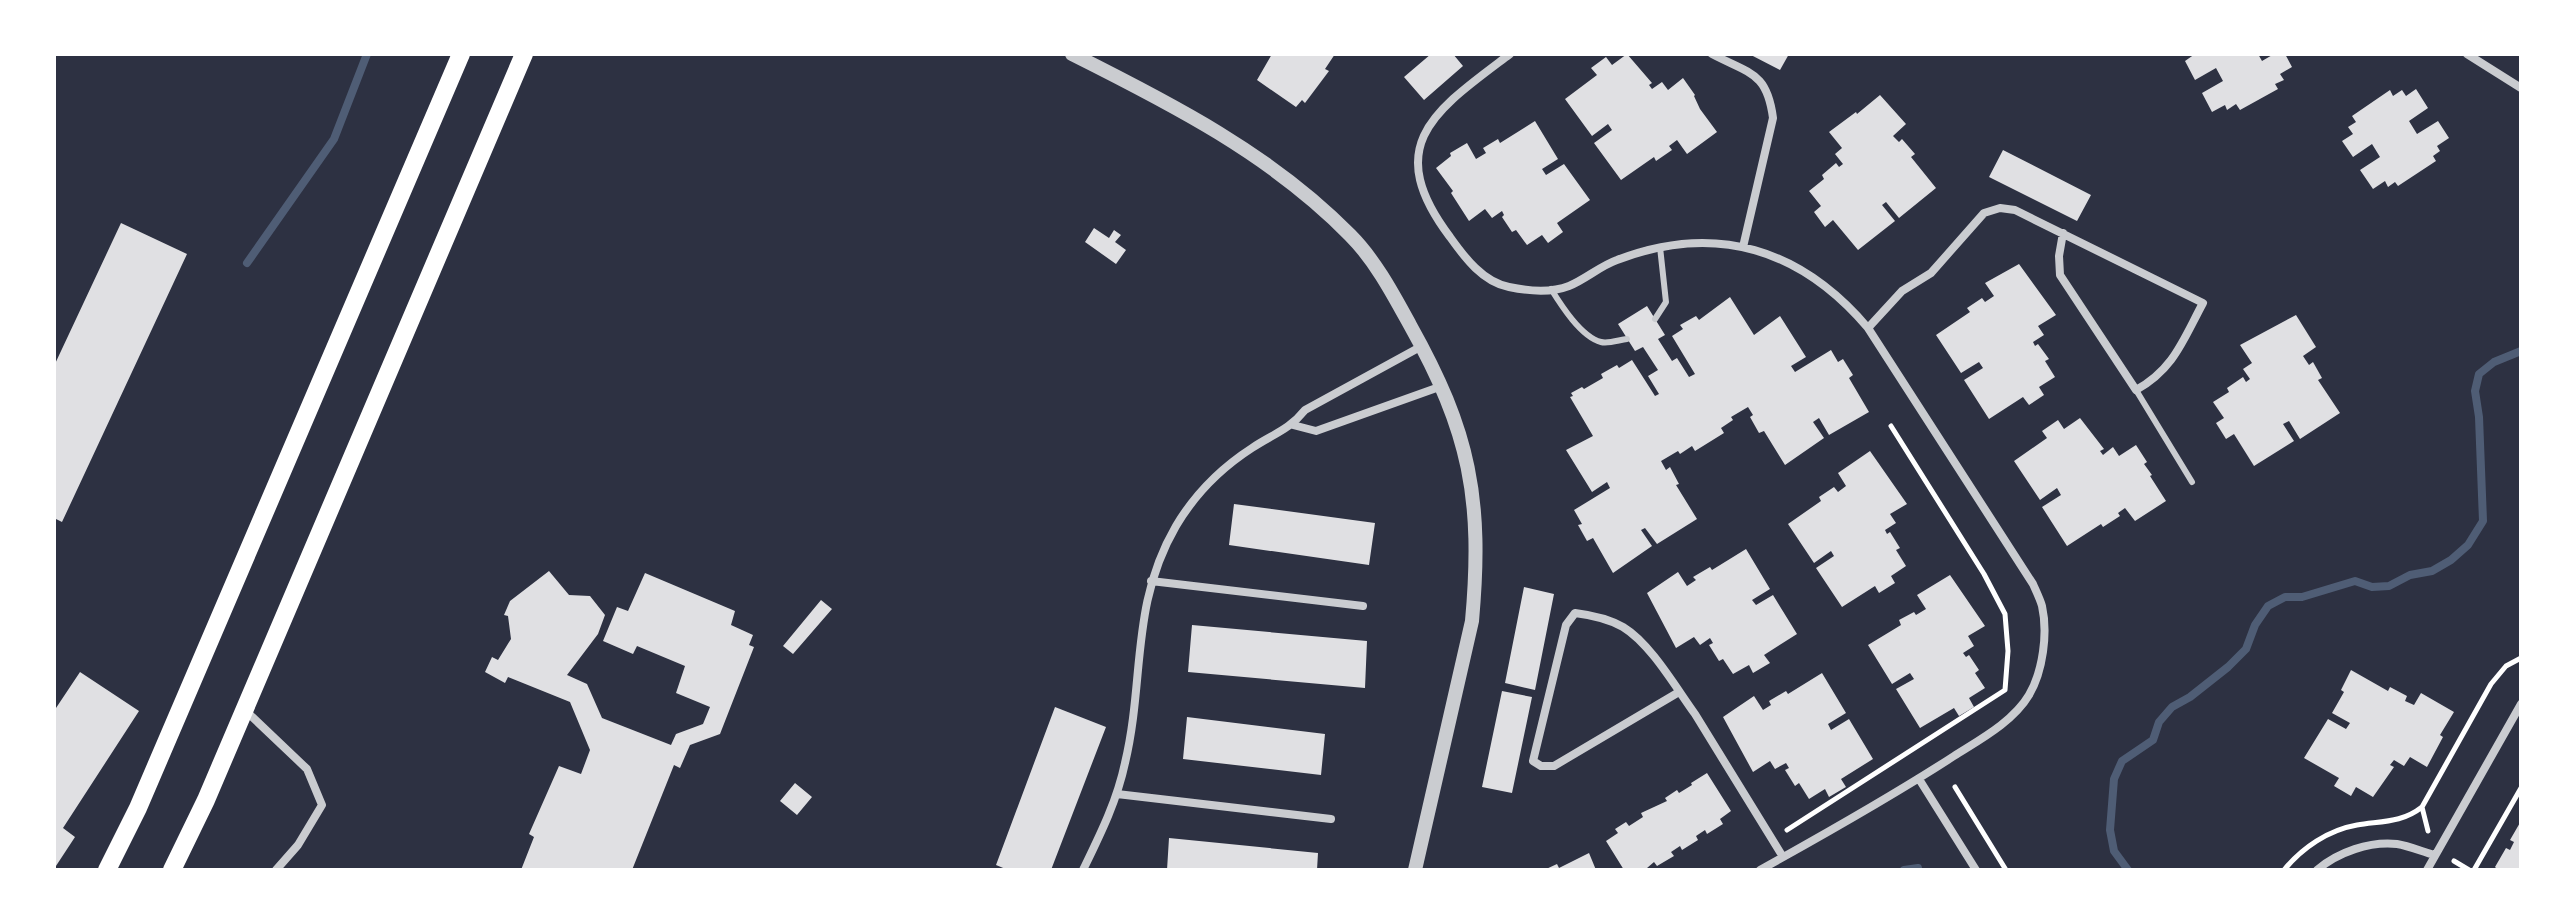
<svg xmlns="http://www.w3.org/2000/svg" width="2575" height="924" viewBox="0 0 2575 924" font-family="Jost,sans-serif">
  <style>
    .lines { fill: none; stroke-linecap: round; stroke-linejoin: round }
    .stream { stroke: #4f5d75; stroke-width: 8 }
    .building { fill: #e0e0e3 }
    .path { stroke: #fff; stroke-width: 5 }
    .service { stroke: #caccd0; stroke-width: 6 }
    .minor { stroke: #caccd0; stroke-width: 8 }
    .tertiary { stroke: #caccd0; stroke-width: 14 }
    .primary { stroke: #fff; stroke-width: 18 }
  </style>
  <rect width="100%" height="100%" fill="#2d3142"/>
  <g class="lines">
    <path class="stream" d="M 247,263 L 334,139 L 367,54
      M 1904,870 L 1918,868
      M 2128,870 L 2114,851 L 2110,830 L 2114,779 L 2122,761 L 2153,740 L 2159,722 L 2172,707 L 2190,697 L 2228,667 L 2246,649 L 2255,625 L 2268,606 L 2285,597 L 2302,597 L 2355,581 L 2372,587 L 2389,586 L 2410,575 L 2432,571 L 2451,560 L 2468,545 L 2483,521 L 2479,417 L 2475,391 L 2479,374 L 2494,362 L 2521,351"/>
  </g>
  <path class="building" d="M 1272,54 L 1335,54 L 1325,69 L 1329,71 L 1305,103 L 1302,100 L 1296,107 L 1257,80 Z
    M 1431,54 L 1453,54 L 1463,66 L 1424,100 L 1404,77 Z
    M 1627,54 L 1652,83 L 1649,85 L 1652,89 L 1662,82 L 1668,90 L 1683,78 L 1695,95 L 1694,96 L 1700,109 L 1717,132 L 1687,154 L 1677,140 L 1669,146 L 1672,150 L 1656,161 L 1654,157 L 1621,180 L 1594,143 L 1612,130 L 1608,124 L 1592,136 L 1565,99 L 1597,75 L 1591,68 L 1606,57 L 1612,65 Z
    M 1749,54 L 1789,54 L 1780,70 Z
    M 2195,54 L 2258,54 L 2262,61 L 2274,54 L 2285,54 L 2292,67 L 2280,74 L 2284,80 L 2275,84 L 2278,89 L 2240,110 L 2236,104 L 2227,110 L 2225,105 L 2212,112 L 2202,93 L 2223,81 L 2216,68 L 2195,80 L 2185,61 Z
    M 2416,89 L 2428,108 L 2409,121 L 2417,134 L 2438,121 L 2449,138 L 2437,146 L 2440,151 L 2433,156 L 2436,161 L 2398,186 L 2395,182 L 2388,187 L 2385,181 L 2373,189 L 2360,170 L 2380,157 L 2372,144 L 2353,157 L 2342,141 L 2353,134 L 2348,127 L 2356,122 L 2352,116 L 2390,90 L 2393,96 L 2402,90 L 2406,96 Z
    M 1880,95 L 1906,124 L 1893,136 L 1899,142 L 1902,139 L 1915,154 L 1911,157 L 1936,188 L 1899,218 L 1886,202 L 1882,205 L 1895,221 L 1858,250 L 1833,220 L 1825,227 L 1814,212 L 1821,206 L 1809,191 L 1824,179 L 1822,175 L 1836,163 L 1839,167 L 1843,164 L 1835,154 L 1842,148 L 1829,132 L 1856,112 L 1857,114 Z
    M 1535,121 L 1558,159 L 1542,169 L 1546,175 L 1564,164 L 1590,200 L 1557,223 L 1563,232 L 1548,243 L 1542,235 L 1527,245 L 1516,230 L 1512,232 L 1502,217 L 1504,215 L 1502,211 L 1492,218 L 1485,209 L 1469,221 L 1451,193 L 1453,191 L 1436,168 L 1451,156 L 1450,153 L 1467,143 L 1476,159 L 1486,153 L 1483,148 L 1498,139 L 1500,143 Z
    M 2003,150 L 2091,195 L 2077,221 L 1989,177 Z
    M 121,223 L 187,254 L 62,522 L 54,518 L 54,366 Z
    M 1094,228 L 1109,238 L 1114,230 L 1121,235 L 1115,242 L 1126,250 L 1116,264 L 1085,242 Z
    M 2019,264 L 2056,315 L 2038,326 L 2044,335 L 2033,342 L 2035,346 L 2038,344 L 2049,359 L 2045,361 L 2055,377 L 2039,387 L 2044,395 L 2029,405 L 2023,397 L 1989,419 L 1964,380 L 1983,368 L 1979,362 L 1961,373 L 1936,335 L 1970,312 L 1967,308 L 1982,298 L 1985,302 L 1994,296 L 1985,283 Z
    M 1730,297 L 1754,335 L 1780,316 L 1806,357 L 1791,366 L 1795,372 L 1831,350 L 1838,362 L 1843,359 L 1853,375 L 1849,378 L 1869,412 L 1829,435 L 1819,418 L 1813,422 L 1824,438 L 1785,465 L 1764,431 L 1759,433 L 1750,417 L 1753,415 L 1748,407 L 1731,417 L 1733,420 L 1721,428 L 1724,433 L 1695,451 L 1692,446 L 1680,454 L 1678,451 L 1661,461 L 1666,470 L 1670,467 L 1679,484 L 1676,485 L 1697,519 L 1657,544 L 1645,528 L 1641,530 L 1652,546 L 1613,573 L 1593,538 L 1587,541 L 1578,525 L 1582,524 L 1574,510 L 1610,488 L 1607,482 L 1592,492 L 1566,450 L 1593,436 L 1570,397 L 1573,396 L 1571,393 L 1582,387 L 1584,389 L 1603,378 L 1601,374 L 1617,365 L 1619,368 L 1632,360 L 1655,396 L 1659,394 L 1648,376 L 1658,370 L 1643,347 L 1635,351 L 1618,324 L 1647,306 L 1665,335 L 1658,339 L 1672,361 L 1677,358 L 1689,377 L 1695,374 L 1672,336 L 1683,329 L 1680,325 L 1696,316 L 1699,320 Z
    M 2296,315 L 2316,347 L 2303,356 L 2309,365 L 2313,362 L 2322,378 L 2318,380 L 2340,413 L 2300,439 L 2289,421 L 2283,424 L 2294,441 L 2254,466 L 2234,434 L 2226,439 L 2216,423 L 2224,418 L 2213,402 L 2229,392 L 2227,388 L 2243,377 L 2246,382 L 2250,379 L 2243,369 L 2252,363 L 2240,345 Z
    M 2080,418 L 2104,449 L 2100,451 L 2103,455 L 2113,447 L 2119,456 L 2136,445 L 2147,462 L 2144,464 L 2152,475 L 2150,476 L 2166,501 L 2135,521 L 2125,508 L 2118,513 L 2120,516 L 2103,527 L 2101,524 L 2067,546 L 2042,507 L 2061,495 L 2057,488 L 2040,500 L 2014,461 L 2047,438 L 2042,431 L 2058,420 L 2064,429 Z
    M 1870,451 L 1907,504 L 1890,514 L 1896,523 L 1885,530 L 1887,534 L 1890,532 L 1900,548 L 1896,550 L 1906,566 L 1891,576 L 1895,583 L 1879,593 L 1875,586 L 1842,607 L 1816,568 L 1834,556 L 1831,551 L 1814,563 L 1788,524 L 1821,501 L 1819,497 L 1834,487 L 1838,492 L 1846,486 L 1838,473 Z
    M 1234,504 L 1375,523 L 1369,565 L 1229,545 Z
    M 1746,549 L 1770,589 L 1752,600 L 1756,605 L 1773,595 L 1797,634 L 1764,655 L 1770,663 L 1753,673 L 1749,665 L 1733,674 L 1723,659 L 1719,661 L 1709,645 L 1713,643 L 1710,638 L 1700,645 L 1694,637 L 1676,648 L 1647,593 L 1678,572 L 1687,586 L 1696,580 L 1693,577 L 1710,567 L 1712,570 Z
    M 549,571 L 569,595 L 590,596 L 605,615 L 598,634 L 567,675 L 587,684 L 602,718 L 671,745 L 676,734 L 703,724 L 710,707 L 676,693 L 685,666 L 637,646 L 633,654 L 603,641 L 617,607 L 628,611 L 645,573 L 735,611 L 731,625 L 753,635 L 749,645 L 754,647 L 720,734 L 690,745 L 680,768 L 674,765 L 632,870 L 521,870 L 534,837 L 529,834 L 559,766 L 581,774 L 590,750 L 570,702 L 508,677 L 505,683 L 485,672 L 492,657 L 498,660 L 511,639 L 508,616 L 504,615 L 510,601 Z
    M 1950,575 L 1985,626 L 1968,636 L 1974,646 L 1963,653 L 1966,657 L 1969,655 L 1979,670 L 1975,673 L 1985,688 L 1969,698 L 1974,707 L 1959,716 L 1954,708 L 1920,728 L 1896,689 L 1914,679 L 1910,673 L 1892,684 L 1868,645 L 1901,625 L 1899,620 L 1914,612 L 1916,615 L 1926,609 L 1917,595 Z
    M 1524,587 L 1554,594 L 1535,690 L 1505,683 Z
    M 821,600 L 832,609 L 793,654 L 783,646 Z
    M 1192,625 L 1367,641 L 1365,688 L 1188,672 Z
    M 2351,670 L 2388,691 L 2390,687 L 2407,696 L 2405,701 L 2414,705 L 2421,693 L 2454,712 L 2440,735 L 2443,737 L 2427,767 L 2410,757 L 2404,766 L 2394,760 L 2390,765 L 2394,767 L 2373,797 L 2356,787 L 2351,796 L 2334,786 L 2339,778 L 2304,758 L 2328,719 L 2346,729 L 2350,723 L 2332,713 L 2344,692 L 2341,690 Z
    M 80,672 L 139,711 L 63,828 L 75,837 L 54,869 L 54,711 Z
    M 1822,673 L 1846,713 L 1828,724 L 1831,730 L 1849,719 L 1873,759 L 1841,779 L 1846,787 L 1829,797 L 1825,789 L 1809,799 L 1799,783 L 1795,786 L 1785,770 L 1789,768 L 1786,763 L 1775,769 L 1770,761 L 1753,772 L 1723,717 L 1754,696 L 1763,710 L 1771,705 L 1769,701 L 1786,691 L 1788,694 Z
    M 1502,691 L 1532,697 L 1512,793 L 1482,787 Z
    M 1055,707 L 1106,727 L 1051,870 L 1008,870 L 996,865 Z
    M 1187,717 L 1325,734 L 1321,775 L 1183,759 Z
    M 1707,773 L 1731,811 L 1720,819 L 1723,824 L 1707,834 L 1705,830 L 1696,836 L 1698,840 L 1682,850 L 1680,846 L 1671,852 L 1674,856 L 1657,866 L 1654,862 L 1647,868 L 1648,870 L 1624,870 L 1606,841 L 1618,833 L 1615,829 L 1626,822 L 1629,826 L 1643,817 L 1641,813 L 1667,801 L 1665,798 L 1677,790 L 1679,793 L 1692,785 L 1691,783 Z
    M 795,783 L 812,797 L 797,815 L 780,801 Z
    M 2521,821 L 2521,870 L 2498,870 L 2495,867 L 2506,848 L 2510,850 L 2514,842 L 2510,840 Z
    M 1169,838 L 1318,853 L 1317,870 L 1167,870 Z
    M 1589,853 L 1596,870 L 1544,870 L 1557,864 L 1559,868 Z"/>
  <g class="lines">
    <path class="path" d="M 1955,787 L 2006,870
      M 2422,807 L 2428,831
      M 1787,830 L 2005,690 L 2008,651 L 2005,614 L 1984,574 L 1891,426
      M 2454,861 L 2469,870
      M 2284,870 C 2302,848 2328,830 2357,825 C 2381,821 2402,823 2422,807 L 2491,684 L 2506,666 L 2521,658
      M 2474,870 L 2521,788"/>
    <path class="service" d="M 1551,289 C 1561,305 1581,337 1601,342 C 1608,344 1619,340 1627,339
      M 1655,319 L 1666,302 L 1660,247
      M 2136,390 L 2192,482"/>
    <path class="minor" d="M 1510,54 C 1436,110 1380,144 1450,237 C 1465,258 1483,282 1509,287 C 1528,291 1551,293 1569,286 C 1586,279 1600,266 1617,260 C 1716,222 1801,249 1868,328 L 2033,584 C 2036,591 2040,599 2042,606 C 2048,633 2043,671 2029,695 C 2013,722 1979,740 1954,756 C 1891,797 1825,834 1760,870
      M 1712,54 C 1750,74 1767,72 1773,118 L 1743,247
      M 2467,54 L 2521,88
      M 1868,328 L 1902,291 L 1931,273 L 1984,213 L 2000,208 L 2015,210 L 2033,219 L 2203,303 C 2183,340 2174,369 2136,390 L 2060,275 L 2059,256 L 2063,233
      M 1293,425 L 1316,431 L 1442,386
      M 1151,581 L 1363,606
      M 1679,692 L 1554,766 L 1541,766 L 1533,761 L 1566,625 L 1575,613 C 1591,615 1609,619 1623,627 C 1651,644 1676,688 1695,714 L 1783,857
      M 246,711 L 307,769 L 322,805 L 298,845 L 276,870
      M 1919,779 L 1976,870
      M 1117,794 L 1331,819
      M 1083,870 C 1100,835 1117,801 1125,763 C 1145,679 1130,605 1176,526 C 1195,494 1221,468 1252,448 C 1273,434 1289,430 1305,410 L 1422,346
      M 2317,870 C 2338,852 2370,841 2397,844 C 2410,846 2423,852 2435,855
      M 2427,870 L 2521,704"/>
    <path class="tertiary" d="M 1072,54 C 1170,103 1272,155 1350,235 C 1375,260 1393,294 1410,325 C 1470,432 1483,499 1472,621 L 1415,870"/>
    <path class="primary" d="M 107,870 L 138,808 L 461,54
      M 172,870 L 206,800 L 524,54"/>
  </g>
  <rect width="2575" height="924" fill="none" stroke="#ffffff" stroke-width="112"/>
</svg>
